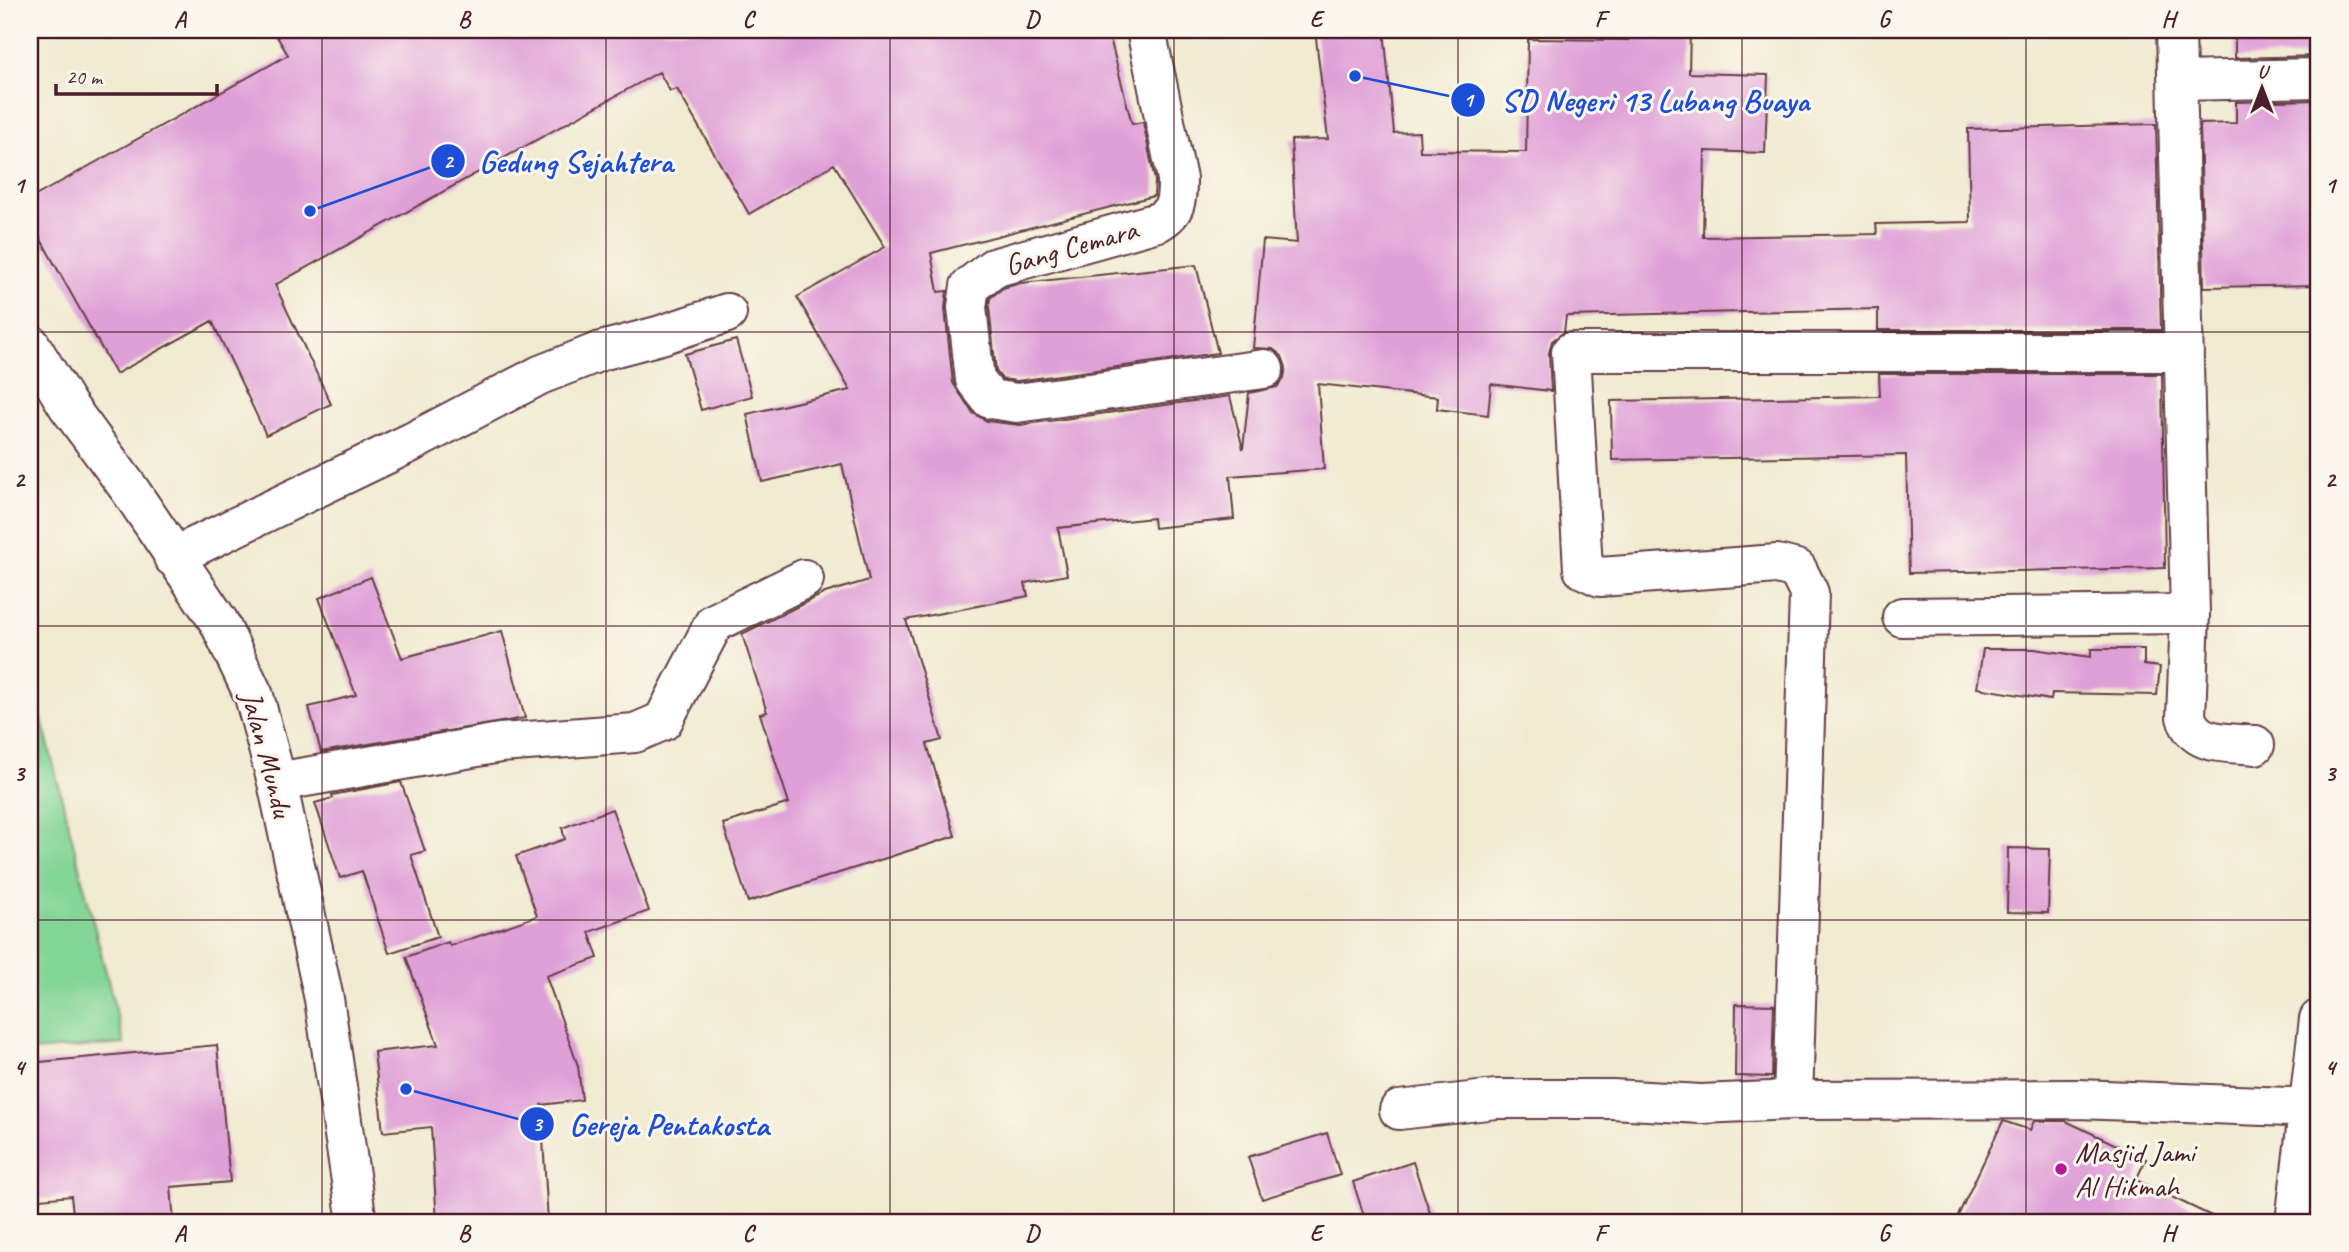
<svg xmlns="http://www.w3.org/2000/svg" width="2349" height="1252" viewBox="0 0 2349 1252" font-family="Caveat,sans-serif">
  <style>
    .green { fill: #83d596; stroke: #667a60; stroke-width: 2 }
    .building { fill: #df9fd7 }
    .lines { fill: none; stroke-linecap: round; stroke-linejoin: round }
    .minor-casing { stroke: #633d44; stroke-width: 42 }
    .minor { stroke: #fff; stroke-width: 38 }
    .grid { fill: none; stroke: #4a1f2b; stroke-width: 2; stroke-opacity: 0.55 }
    .poi-dot { fill: #b5179e; stroke: #fbf7ec; stroke-width: 2.5 }
    .labels { text-anchor: middle; dominant-baseline: central; stroke-width: 6; stroke-linejoin: round; paint-order: stroke }
    .street-label { font-size: 30px; fill: #4a1f2b; stroke: #fbf7ec }
    .poi-label { font-size: 30px; fill: #4a1f2b; stroke: #fbf7ec; text-anchor: start }
    .leader { fill: none; stroke: #1d4ed8; stroke-width: 2.5 }
    .callout-dot { fill: #1d4ed8; stroke: #fbf7ec; stroke-width: 2.5 }
    .mark-label { font-size: 21px; text-anchor: middle; font-weight: bold; fill: #fff }
    .callout-label { font-size: 32px; text-anchor: middle; font-weight: bold; fill: #1d4ed8; stroke: #fbf7ec; stroke-width: 6; stroke-linejoin: round; paint-order: stroke }
    .neatline { fill: none; stroke: #4a1f2b; stroke-width: 2.5 }
    .grid-label { font-size: 23px; text-anchor: middle; font-weight: bold; fill: #4a1f2b }
  </style>
  <rect width="100%" height="100%" fill="#fbf7ec"/>
  <filter id="ink" filterUnits="userSpaceOnUse"><feTurbulence type="fractalNoise" baseFrequency=".0143" numOctaves="2"/><feDisplacementMap in="SourceGraphic" scale="14" xChannelSelector="R" yChannelSelector="G"/><feConvolveMatrix kernelMatrix="1 2 1 2 8 2 1 2 1" color-interpolation-filters="sRGB"/></filter>
  <filter id="wash" filterUnits="userSpaceOnUse"><feTurbulence type="fractalNoise" baseFrequency=".00686" numOctaves="4" result="noise"/><feDisplacementMap in="SourceGraphic" scale="28" xChannelSelector="R" yChannelSelector="G"/><feGaussianBlur stdDeviation="1.57" result="paint"/><feColorMatrix in="noise" values="0 0 0 0 0 0 0 0 0 0 0 0 0 0 0 0 0 1.4 0 .05"/><feComposite in="paint" operator="in"/></filter>
  <g filter="url(#wash)">
    <rect width="100%" height="100%" fill="#f0ead0"/>
    <path class="green" d="M 30,672 L 124,1044 L 30,1051 Z"/>
    <g id="blocks">
      <path class="building" d="M 273,30 L 1108,30 L 1132,124 L 1143,122 L 1155,181 L 1154,196 L 931,253 L 938,292 L 947,291 L 945,309 L 953,383 L 973,413 L 987,421 L 1020,425 L 1230,396 L 1243,449 L 1249,393 L 1277,387 L 1284,378 L 1286,367 L 1282,356 L 1273,349 L 1253,348 L 1263,240 L 1297,243 L 1291,140 L 1328,139 L 1315,30 L 1384,30 L 1394,133 L 1419,132 L 1420,151 L 1526,152 L 1528,39 L 1628,40 L 1628,30 L 1690,30 L 1689,73 L 1768,75 L 1765,153 L 1705,151 L 1703,237 L 1877,234 L 1876,224 L 1970,222 L 1968,129 L 2156,124 L 2161,330 L 1878,330 L 1878,309 L 1566,316 L 1564,332 L 1552,341 L 1549,353 L 1551,391 L 1491,384 L 1488,415 L 1437,409 L 1438,397 L 1318,384 L 1324,469 L 1230,476 L 1234,519 L 1154,528 L 1153,518 L 1058,528 L 1067,575 L 1025,583 L 1028,596 L 906,620 L 942,740 L 927,744 L 955,836 L 748,902 L 723,824 L 789,803 L 760,714 L 767,712 L 742,634 L 825,593 L 869,580 L 842,464 L 762,482 L 747,414 L 850,390 L 797,297 L 885,247 L 834,164 L 749,214 L 677,89 L 670,91 L 659,72 L 275,285 L 331,404 L 266,435 L 212,321 L 116,374 L 30,220 L 30,199 L 288,55 Z
        M 2235,30 L 2319,30 L 2319,56 L 2235,58 Z
        M 2319,100 L 2319,285 L 2204,287 L 2200,124 L 2236,123 L 2236,102 Z
        M 1196,265 L 1218,353 L 1017,381 L 1002,379 L 996,371 L 989,307 L 990,298 L 1003,288 L 1021,283 Z
        M 736,340 L 752,396 L 701,410 L 685,354 Z
        M 1879,374 L 2162,374 L 2165,568 L 1909,573 L 1906,455 L 1612,460 L 1611,401 L 1880,396 Z
        M 371,577 L 402,658 L 502,631 L 525,718 L 321,752 L 309,707 L 356,695 L 319,598 Z
        M 1983,649 L 2034,649 L 2091,657 L 2091,649 L 2144,649 L 2144,665 L 2160,667 L 2157,695 L 2052,693 L 2051,700 L 1977,688 Z
        M 401,782 L 425,851 L 411,855 L 438,937 L 389,953 L 362,871 L 340,878 L 315,803 L 333,798 L 332,795 Z
        M 612,809 L 649,911 L 589,932 L 598,958 L 546,976 L 578,1066 L 582,1100 L 541,1105 L 548,1222 L 437,1222 L 431,1127 L 383,1132 L 374,1052 L 438,1045 L 406,957 L 448,942 L 450,946 L 537,916 L 516,856 L 565,839 L 562,828 Z
        M 2008,848 L 2050,849 L 2048,913 L 2007,912 Z
        M 1736,1004 L 1774,1005 L 1772,1077 L 1735,1076 Z
        M 217,1045 L 230,1182 L 171,1187 L 174,1222 L 74,1222 L 71,1196 L 30,1200 L 30,1063 Z
        M 2003,1121 L 2030,1130 L 2034,1121 L 2066,1121 L 2146,1159 L 2136,1180 L 2224,1222 L 1955,1222 Z
        M 1327,1133 L 1340,1175 L 1262,1199 L 1248,1157 Z
        M 1413,1162 L 1433,1222 L 1366,1222 L 1353,1182 Z"/>
    </g>
  </g>
  <g filter="url(#ink)">
    <use href="#blocks" fill-opacity="0" stroke="#633d44" stroke-width="2"/>
    <g class="lines">
      <defs>
        <path id="minor" d="M 1146,30 L 1177,179 C 1177,200 1177,211 1158,222 L 993,268 L 970,286 L 967,307 L 975,380 L 990,399 L 1017,403 L 1264,369
          M 2176,30 L 2190,614 L 2186,717 C 2195,747 2227,742 2255,745
          M 2179,81 L 2319,78
          M 30,344 L 68,406 L 130,490 L 219,622 L 254,696 L 277,782 L 324,999 L 357,1222
          M 173,557 L 412,442 L 540,375 L 601,351 L 661,335 L 727,313
          M 1902,617 L 2190,614
          M 277,782 L 500,743 L 635,733 L 663,721 L 714,623 L 804,579
          M 1793,1100 L 1809,593 L 1797,569 L 1777,564 L 1600,577 L 1583,569 L 1571,352 L 2184,352
          M 1399,1110 L 1496,1099 L 1612,1099 L 1701,1104 L 1793,1100 L 2078,1099 L 2319,1108
          M 2295,1222 L 2319,1019"/>
      </defs>
      <use href="#minor" class="minor-casing"/>
      <use href="#minor" class="minor"/>
    </g>
  </g>
  <path class="grid" d="M 322,30 L 322,1222M 606,30 L 606,1222M 890,30 L 890,1222M 1174,30 L 1174,1222M 1458,30 L 1458,1222M 1742,30 L 1742,1222M 2026,30 L 2026,1222M 30,332 L 2319,332M 30,626 L 2319,626M 30,920 L 2319,920"/>
  <circle class="poi-dot" cx="2061" cy="1169" r="7"/>
  <g class="labels">
    <g class="street-label">
      <text transform="translate(1071 247) rotate(-16)">Gang Cemara</text>
      <text transform="translate(267 754) rotate(75)">Jalan Mundu</text>
    </g>
    <g class="poi-label">
      <text x="2075" y="1152">Masjid Jami<tspan x="2075" dy="34">Al Hikmah</tspan></text>
    </g>
  </g>
  <path class="leader" d="M1355 76L1468 100M310 211L448 161M406 1089L537 1124"/>
  <g class="callout-dot">
    <circle cx="1355" cy="76" r="7"/>
    <circle cx="310" cy="211" r="7"/>
    <circle cx="406" cy="1089" r="7"/>
    <circle cx="1468" cy="100" r="18"/>
    <circle cx="448" cy="161" r="18"/>
    <circle cx="537" cy="1124" r="18"/>
  </g>
  <g class="mark-label">
    <text x="1468" y="107">1</text>
    <text x="448" y="168">2</text>
    <text x="537" y="1131">3</text>
  </g>
  <g class="callout-label">
    <text x="1655" y="111">SD Negeri 13 Lubang Buaya</text>
    <text x="576" y="172">Gedung Sejahtera</text>
    <text x="669" y="1135">Gereja Pentakosta</text>
  </g>
  <rect width="2349" height="1252" fill="none" stroke="#fbf7ec" stroke-width="77"/>
  <g transform="translate(2262 88)" stroke="#fbf7ec" stroke-width="5" paint-order="stroke">
  <path d="M0-5L12 26L0 18L-12 26Z" fill="#4a1f2b"/>
  <text y="-10" font-size="19" font-weight="bold" text-anchor="middle" fill="#4a1f2b">U</text>
  </g>
  <path d="M56 84v10h161v-10" fill="none" stroke="#4a1f2b" stroke-width="3.5"/>
  <text x="66" y="84" font-size="21" fill="#4a1f2b" stroke="#fbf7ec" stroke-width="5" paint-order="stroke">20 m</text>
  <rect x="38" y="38" width="2272" height="1176" class="neatline"/>
  <g class="grid-label">
    <text x="180" y="27">A</text>
    <text x="464" y="27">B</text>
    <text x="748" y="27">C</text>
    <text x="1032" y="27">D</text>
    <text x="1316" y="27">E</text>
    <text x="1600" y="27">F</text>
    <text x="1884" y="27">G</text>
    <text x="2168" y="27">H</text>
    <text x="19" y="193">1</text>
    <text x="2330" y="193">1</text>
    <text x="19" y="487">2</text>
    <text x="2330" y="487">2</text>
    <text x="19" y="781">3</text>
    <text x="2330" y="781">3</text>
    <text x="19" y="1075">4</text>
    <text x="2330" y="1075">4</text>
    <text x="180" y="1241">A</text>
    <text x="464" y="1241">B</text>
    <text x="748" y="1241">C</text>
    <text x="1032" y="1241">D</text>
    <text x="1316" y="1241">E</text>
    <text x="1600" y="1241">F</text>
    <text x="1884" y="1241">G</text>
    <text x="2168" y="1241">H</text>
  </g>
</svg>
